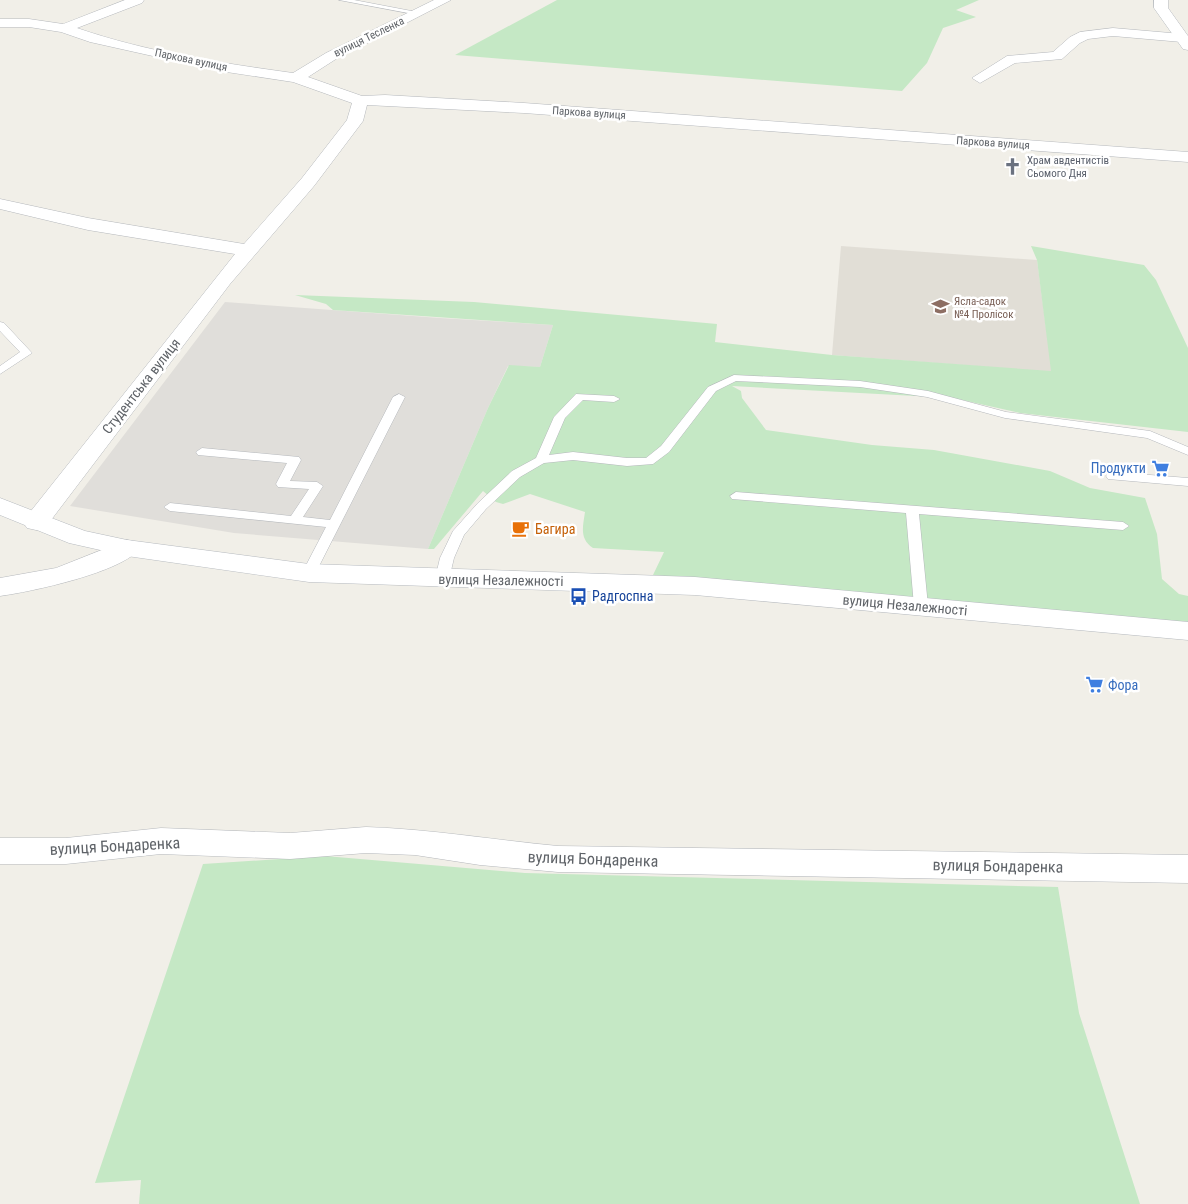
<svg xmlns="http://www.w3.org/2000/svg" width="1188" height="1204" viewBox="0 0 1188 1204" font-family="'Roboto Condensed',sans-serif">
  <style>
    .industrial { fill: #e0deda }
    .education { fill: #e1ded6 }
    .green { fill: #c5e8c5 }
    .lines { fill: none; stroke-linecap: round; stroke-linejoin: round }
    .lane-casing { stroke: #b5b8bc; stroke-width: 1 }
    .street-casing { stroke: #b5b8bc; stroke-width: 1 }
    .secondary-casing { stroke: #b6babf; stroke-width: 1 }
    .lane { fill: #fff; fill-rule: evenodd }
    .street { fill: #fff; fill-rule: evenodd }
    .secondary { fill: #fff; fill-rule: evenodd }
    .labels { text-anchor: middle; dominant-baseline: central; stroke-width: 5; stroke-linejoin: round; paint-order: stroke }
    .far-street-label { font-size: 11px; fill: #5f6368; stroke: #fff }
    .far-worship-label { font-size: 11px; fill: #5b616d; stroke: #fff; text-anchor: start }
    .far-education-label { font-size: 11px; fill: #785e54; stroke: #fff; text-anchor: start }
    .street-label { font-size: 14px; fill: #5f6368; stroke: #fff }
    .shop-label { font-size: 14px; fill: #366cbe; stroke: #fff; text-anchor: end }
    .food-label { font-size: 14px; fill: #c56008; stroke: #fff; text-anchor: start }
    .transit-label { font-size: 14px; fill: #164399; stroke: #fff; text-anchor: start }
    .near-street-label { font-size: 16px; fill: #5f6368; stroke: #fff }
  </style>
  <rect width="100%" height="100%" fill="#f1efe8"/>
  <path class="industrial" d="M 225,302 L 440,318 L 553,325 L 540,367 L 508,366 L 488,408 L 428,549 L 234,533 L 70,506 Z"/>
  <path class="education" d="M 841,246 L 1037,260 L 1052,372 L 832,355 Z"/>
  <path class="green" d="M 557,0 L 979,0 L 956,10 L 976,17 L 943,28 L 927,63 L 902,91 L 455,55 Z
    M 1031,246 L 1144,265 L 1156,280 L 1188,348 L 1188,432 L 1020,413 L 953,398 L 732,386 L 741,391 L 742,398 L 766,430 L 872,445 L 934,450 L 1050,471 L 1090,488 L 1145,498 L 1157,534 L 1162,579 L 1179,594 L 1188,596 L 1188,622 L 653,575 L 664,552 L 593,548 C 579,539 583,526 585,512 L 530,494 L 503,504 L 496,502 L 483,491 L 434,549 L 428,549 L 488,408 L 509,365 L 540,367 L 553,325 L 333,310 L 326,304 L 295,295 L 474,302 L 717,324 L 715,342 L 832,355 L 1051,371 L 1037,260 Z
    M 325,856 L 525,873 L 1058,887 L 1079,1013 L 1140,1204 L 139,1204 L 141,1180 L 95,1183 L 203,864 Z"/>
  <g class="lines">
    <defs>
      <path id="lane" d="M 339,0 L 354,0 L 422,13 L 419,15 Z
        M 0,322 L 4,323 L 32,353 L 0,374 L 0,366 L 20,352 L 0,331 Z
        M 734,375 L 860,381 L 928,391 L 1006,412 L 1150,431 L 1188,447 L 1188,455 L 1147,438 L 1005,418 L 927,397 L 860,387 L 736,381 L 716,391 L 669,452 L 653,464 L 627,466 L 573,460 L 544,463 L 520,477 L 486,509 L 464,535 L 454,558 L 449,579 L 442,583 L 437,582 L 435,579 L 440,558 L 453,531 L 478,503 L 512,471 L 536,458 L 554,417 L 576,394 L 614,396 L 620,399 L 614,402 L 583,400 L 565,418 L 549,455 L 573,452 L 627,458 L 646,458 L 661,446 L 708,387 Z
        M 399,394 L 405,397 L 314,576 L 309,577 L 302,573 L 326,527 L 170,511 L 164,507 L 170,503 L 291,516 L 309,489 L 278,487 L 276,484 L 287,463 L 198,455 L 196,452 L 202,448 L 299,457 L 301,460 L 290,481 L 317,482 L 323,486 L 303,517 L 330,520 L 393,397 Z
        M 1112,472 L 1188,478 L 1188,486 L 1108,479 L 1106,476 L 1108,473 Z
        M 736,492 L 1123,522 L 1129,526 L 1123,530 L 919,514 L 928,606 L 921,611 L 914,606 L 906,513 L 732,499 L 730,496 Z"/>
      <path id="street" d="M 125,0 L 144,0 L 142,3 L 77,28 C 146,52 221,63 293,73 L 326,53 L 434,0 L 451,0 L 336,59 L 308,77 L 362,96 L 385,95 L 524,103 L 1188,152 L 1188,162 L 524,113 L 367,105 L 363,121 L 314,186 L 230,284 L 45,528 L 36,530 L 27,528 L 23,522 L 27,516 L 235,254 L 88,230 L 0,209 L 0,199 L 88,218 L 244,244 L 302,178 L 347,120 L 352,103 L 293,82 L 220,71 L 90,42 L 61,32 L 29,27 L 0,27 L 0,19 L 29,19 L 63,24 Z
        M 1113,28 L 1182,34 L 1187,35 L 1188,40 L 1182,42 L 1113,36 L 1088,39 L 1080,43 L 1062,59 L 1015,63 L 980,83 L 972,78 L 1007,56 L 1053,52 L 1070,37 L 1080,32 Z
        M 127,540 L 136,542 L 140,548 C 124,572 30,592 0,596 L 0,578 L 56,568 Z
        M 366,827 C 430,829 494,840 558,846 L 1188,855 L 1188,883 L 558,872 L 480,865 L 415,855 L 366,853 L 290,859 L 161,854 L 66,864 L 0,864 L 0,838 L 66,838 L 161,828 L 290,833 Z"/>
      <path id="secondary" d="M 1154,0 L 1168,0 L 1168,8 L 1188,36 L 1188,50 L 1183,49 L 1154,8 Z
        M 0,498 L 85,531 L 127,540 L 309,564 L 695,577 L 1188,622 L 1188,640 L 695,595 L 309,582 L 127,556 L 69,543 L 0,515 Z"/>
    </defs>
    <use href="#lane" class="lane-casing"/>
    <use href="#street" class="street-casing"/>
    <use href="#secondary" class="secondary-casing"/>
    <use href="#lane" class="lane"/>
    <use href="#street" class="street"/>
    <use href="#secondary" class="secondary"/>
  </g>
  <defs>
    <symbol id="church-bare" viewBox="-9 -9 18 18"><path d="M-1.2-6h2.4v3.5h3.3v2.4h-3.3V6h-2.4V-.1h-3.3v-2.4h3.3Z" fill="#6b7280" stroke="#fff" stroke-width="2.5" paint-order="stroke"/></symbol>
    <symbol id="school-bare" viewBox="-9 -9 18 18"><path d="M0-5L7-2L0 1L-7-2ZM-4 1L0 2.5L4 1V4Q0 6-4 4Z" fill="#8d6e63" stroke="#fff" stroke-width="2.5" paint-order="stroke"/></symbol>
    <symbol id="supermarket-bare" viewBox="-9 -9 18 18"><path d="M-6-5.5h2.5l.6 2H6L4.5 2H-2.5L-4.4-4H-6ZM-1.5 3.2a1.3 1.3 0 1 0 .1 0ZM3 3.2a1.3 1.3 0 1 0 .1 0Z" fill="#3f7fe0" stroke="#fff" stroke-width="2.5" paint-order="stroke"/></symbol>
    <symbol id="cafe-bare" viewBox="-9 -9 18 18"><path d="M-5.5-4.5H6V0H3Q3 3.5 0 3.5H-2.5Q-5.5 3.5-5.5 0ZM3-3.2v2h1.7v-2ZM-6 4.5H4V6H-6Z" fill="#e8710a" stroke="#fff" stroke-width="2.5" paint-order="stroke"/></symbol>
    <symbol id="bus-bare" viewBox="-9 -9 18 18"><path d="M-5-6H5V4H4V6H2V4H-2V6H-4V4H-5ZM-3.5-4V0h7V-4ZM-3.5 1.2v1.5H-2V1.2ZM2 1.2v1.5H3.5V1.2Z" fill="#1a4fb4" stroke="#fff" stroke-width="2.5" paint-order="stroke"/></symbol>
  </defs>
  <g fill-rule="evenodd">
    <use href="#church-bare" x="1000" y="154" width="25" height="25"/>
    <use href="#school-bare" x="928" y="294" width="25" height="25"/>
    <use href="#supermarket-bare" x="1148" y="456" width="25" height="25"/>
    <use href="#cafe-bare" x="508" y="516" width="25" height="25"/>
    <use href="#bus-bare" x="566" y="584" width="25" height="25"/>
    <use href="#supermarket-bare" x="1082" y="672" width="25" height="25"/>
  </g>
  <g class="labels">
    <g class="far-street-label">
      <text transform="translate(369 37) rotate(-26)">вулиця Тесленка</text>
      <text transform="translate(191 60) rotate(12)">Паркова вулиця</text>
      <text transform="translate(589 113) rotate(4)">Паркова вулиця</text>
      <text transform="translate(993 143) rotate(4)">Паркова вулиця</text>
    </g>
    <g class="far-worship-label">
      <text x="1027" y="160">Храм авдентистів<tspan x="1027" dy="13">Сьомого Дня</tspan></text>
    </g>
    <g class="far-education-label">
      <text x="954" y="301">Ясла-садок<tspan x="954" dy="13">№4 Пролісок</tspan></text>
    </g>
    <g class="street-label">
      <text transform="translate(141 386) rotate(-52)">Студентська вулиця</text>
      <text transform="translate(501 580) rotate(1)">вулиця Незалежності</text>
      <text transform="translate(905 605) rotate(5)">вулиця Незалежності</text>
    </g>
    <g class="shop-label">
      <text x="1146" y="468">Продукти</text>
      <text x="1108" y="685" text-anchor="start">Фора</text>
    </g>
    <g class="food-label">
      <text x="535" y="529">Багира</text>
    </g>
    <g class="transit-label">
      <text x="592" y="596">Радгоспна</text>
    </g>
    <g class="near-street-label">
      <text transform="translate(115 846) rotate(-3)">вулиця Бондаренка</text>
      <text transform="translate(593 859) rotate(2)">вулиця Бондаренка</text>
      <text transform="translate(998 866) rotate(1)">вулиця Бондаренка</text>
    </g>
  </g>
</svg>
